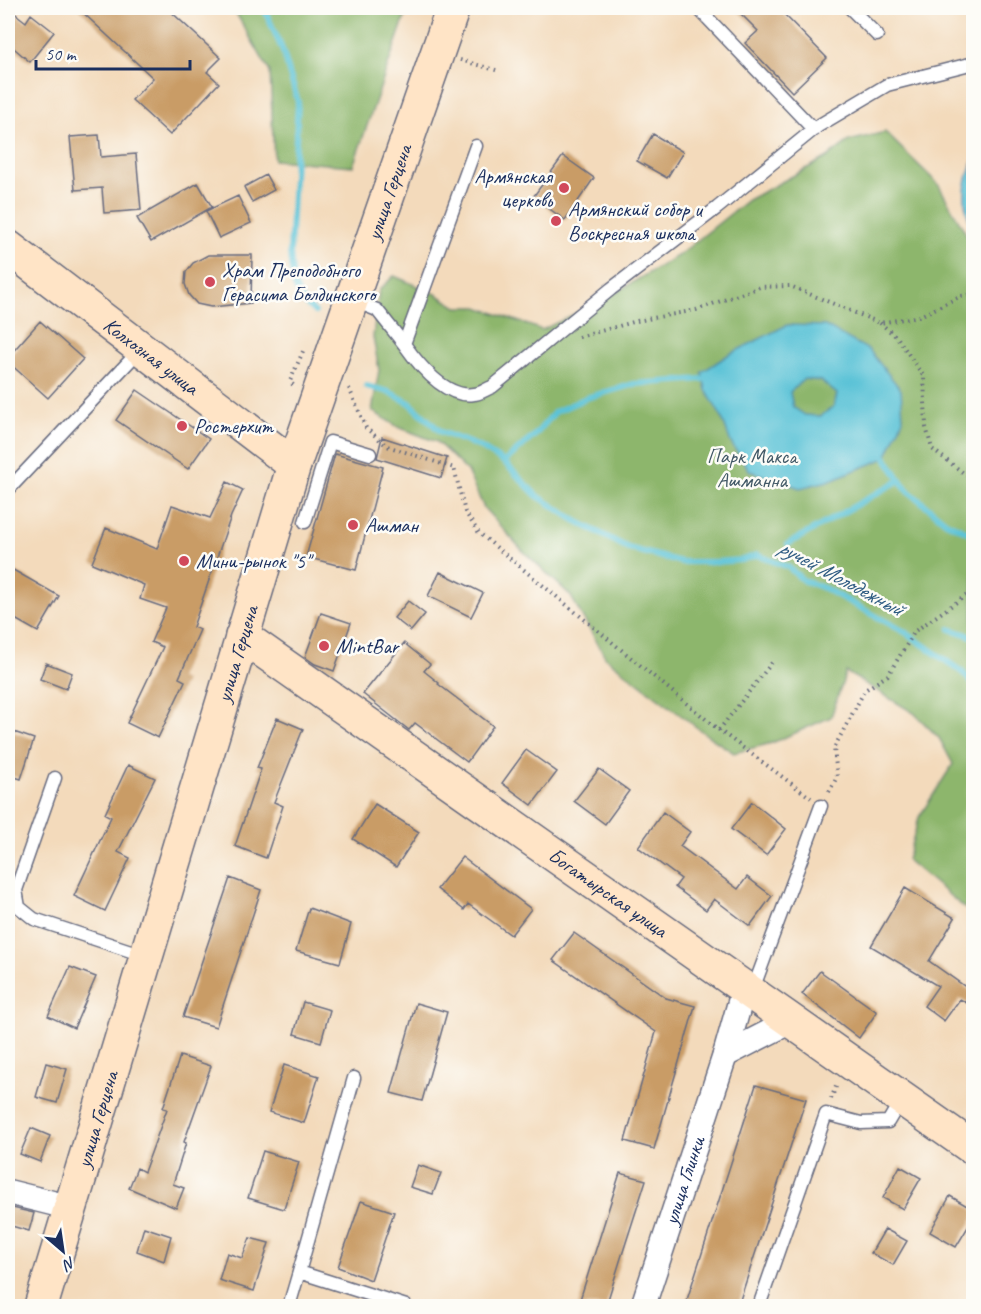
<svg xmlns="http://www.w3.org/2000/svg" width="981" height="1314" viewBox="0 0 981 1314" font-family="Caveat,sans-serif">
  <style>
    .forest { fill: #8db66c; stroke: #547265; stroke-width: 1.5 }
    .water { fill: #5bc3d7; stroke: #3b799a; stroke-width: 1.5; fill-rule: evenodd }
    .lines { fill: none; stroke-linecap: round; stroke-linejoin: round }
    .stream { stroke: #5bc3d7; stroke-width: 6 }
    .building { fill: #c99c66 }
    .lane-casing { stroke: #676b7f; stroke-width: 15 }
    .street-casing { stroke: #676b7f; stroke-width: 27 }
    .secondary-casing { stroke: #676b7f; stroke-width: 36 }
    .path { stroke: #676b7f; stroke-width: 4; stroke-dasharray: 1.5 4.5; stroke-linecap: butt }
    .lane { stroke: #fff; stroke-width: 12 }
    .street { stroke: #fff; stroke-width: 24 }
    .secondary { stroke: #ffe4c6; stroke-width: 33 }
    .poi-dot { fill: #d1495b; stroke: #fdfcf7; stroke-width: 2 }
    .labels { text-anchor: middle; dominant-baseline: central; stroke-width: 5; stroke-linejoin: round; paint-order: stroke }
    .poi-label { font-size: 21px; fill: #1b2f5e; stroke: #fdfcf7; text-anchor: start }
    .street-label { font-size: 21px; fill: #1b2f5e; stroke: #fdfcf7 }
    .park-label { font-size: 21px; fill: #415866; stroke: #fdfcf7 }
    .water-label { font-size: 22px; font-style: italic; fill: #2e5b82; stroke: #fdfcf7 }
  </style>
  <rect width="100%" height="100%" fill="#fdfcf7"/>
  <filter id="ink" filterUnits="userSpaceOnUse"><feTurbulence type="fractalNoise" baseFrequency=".0167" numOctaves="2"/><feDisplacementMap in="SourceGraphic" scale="12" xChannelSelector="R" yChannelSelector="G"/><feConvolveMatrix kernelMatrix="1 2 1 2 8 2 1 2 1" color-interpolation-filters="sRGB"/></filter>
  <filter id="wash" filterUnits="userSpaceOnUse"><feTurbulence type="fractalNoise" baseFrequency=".008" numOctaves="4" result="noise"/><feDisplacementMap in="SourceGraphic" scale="24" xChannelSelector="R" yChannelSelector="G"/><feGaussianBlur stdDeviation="1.35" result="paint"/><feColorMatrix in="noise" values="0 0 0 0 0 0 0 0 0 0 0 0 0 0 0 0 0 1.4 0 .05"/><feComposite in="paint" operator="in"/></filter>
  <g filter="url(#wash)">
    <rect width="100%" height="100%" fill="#f3dabb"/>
    <path class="forest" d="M 233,8 L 408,8 L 353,166 L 274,160 L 270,72 Z
      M 885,132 L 938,184 L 973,246 L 973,915 L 907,860 L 919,817 L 953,764 L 939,738 L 914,713 L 846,672 L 831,717 L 772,743 L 734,753 L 708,736 L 606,658 L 570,595 L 522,550 L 484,508 L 467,471 L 437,442 L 398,427 L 372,411 L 379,370 L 373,337 L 379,290 L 394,276 L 436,294 L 457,307 L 478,307 L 542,330 L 603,300 L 679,255 L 748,200 L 826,158 L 849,141 Z"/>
    <path class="water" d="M 973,161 L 973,229 C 961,205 963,185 973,161 Z
      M 787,325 L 825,326 L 869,350 L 901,390 L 903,419 L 886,458 L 828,481 L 800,488 L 750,471 L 731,443 L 722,418 L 706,390 L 702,372 L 728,355 ZM 804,379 L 821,381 L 837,394 L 834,406 L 821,416 L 805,415 L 793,407 L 790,392 Z"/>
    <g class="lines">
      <path class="stream" d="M 264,8 L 282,49 L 298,102 L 290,252 C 292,279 293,295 315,312
        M 366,386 L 389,392 L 410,403 L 441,432 L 480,447 L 504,462 L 536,495 L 578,522 L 628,548 L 681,562 L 717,562 L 742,560 L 757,555 L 788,567 L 804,581 L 824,588 L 905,632 L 962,672 L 974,685
        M 886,458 L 906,489 L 946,522 L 974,535
        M 504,462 L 535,435 L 555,412 L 586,398 L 634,384 L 703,379
        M 788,544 L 900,480
        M 950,629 L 974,637"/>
    </g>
    <g id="blocks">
      <path class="building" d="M 8,8 L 26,22 L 31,14 L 54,32 L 30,62 L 8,43 Z
        M 78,8 L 167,8 L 221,58 L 207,72 L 219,83 L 170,135 L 132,100 L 153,78 Z
        M 735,8 L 778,8 L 827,58 L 792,92 L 745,43 L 758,31 Z
        M 653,134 L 683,152 L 667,178 L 637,161 Z
        M 99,135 L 101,157 L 136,154 L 141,210 L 104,213 L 102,188 L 75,190 L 70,137 Z
        M 563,156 L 594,178 L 565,220 L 533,197 Z
        M 266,175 L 274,190 L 252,202 L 244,187 Z
        M 198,183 L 212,207 L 151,242 L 137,218 Z
        M 238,196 L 251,223 L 219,238 L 206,211 Z
        M 208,255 L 252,255 L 251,303 L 211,307 L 197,304 L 189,295 L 185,284 L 186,272 L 193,263 Z
        M 40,321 L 83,359 L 48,398 L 8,362 L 8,357 Z
        M 137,390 L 209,439 L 188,469 L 116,420 Z
        M 382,437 L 447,458 L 441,478 L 377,458 Z
        M 335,454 L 383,467 L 356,570 L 306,557 Z
        M 227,482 L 243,490 L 231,516 L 193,627 L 200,630 L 179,678 L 185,681 L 158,738 L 127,723 L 163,647 L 151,642 L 166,608 L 140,599 L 144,585 L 92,563 L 106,528 L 157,549 L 172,505 L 210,518 Z
        M 8,567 L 59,596 L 38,632 L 8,615 Z
        M 440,572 L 483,593 L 471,617 L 428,596 Z
        M 408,601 L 425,614 L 411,631 L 394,618 Z
        M 321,613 L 351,623 L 334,671 L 315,664 L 305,657 Z
        M 404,643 L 430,664 L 424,671 L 439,683 L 438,684 L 493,726 L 467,762 L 415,723 L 409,730 L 363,694 Z
        M 46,663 L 72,673 L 66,689 L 40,679 Z
        M 277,718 L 303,729 L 274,802 L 283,806 L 266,858 L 235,846 L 261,769 L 257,768 Z
        M 8,730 L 34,739 L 21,779 L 8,775 Z
        M 526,750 L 557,772 L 532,805 L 502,783 Z
        M 128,765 L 155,778 L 118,852 L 130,858 L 105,911 L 74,896 L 111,817 L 105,814 Z
        M 599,769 L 629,791 L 605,824 L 574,801 Z
        M 752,802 L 786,829 L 766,855 L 731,829 Z
        M 375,804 L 419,832 L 396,867 L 353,839 Z
        M 663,812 L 690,832 L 680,846 L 738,889 L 747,877 L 772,896 L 750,926 L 714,899 L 706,910 L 675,887 L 681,879 L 638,847 Z
        M 462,857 L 531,909 L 511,935 L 468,904 L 464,910 L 437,889 Z
        M 230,878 L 261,890 L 216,1027 L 183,1017 Z
        M 905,888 L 955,918 L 929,961 L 974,993 L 974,999 L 970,1005 L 960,999 L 944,1021 L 924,1006 L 938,986 L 871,946 Z
        M 309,908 L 351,924 L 340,963 L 296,951 Z
        M 574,933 L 666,998 L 695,1006 L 654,1149 L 625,1141 L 656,1032 L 553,960 Z
        M 70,967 L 96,977 L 74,1028 L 48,1016 Z
        M 820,971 L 877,1012 L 859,1038 L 802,994 Z
        M 303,1002 L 330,1010 L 321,1042 L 294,1034 Z
        M 416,1003 L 447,1012 L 422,1101 L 391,1093 Z
        M 180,1056 L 211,1066 L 184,1142 L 186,1143 L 173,1184 L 184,1188 L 176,1208 L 129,1188 L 137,1168 L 144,1172 L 167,1109 L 163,1108 Z
        M 46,1063 L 67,1069 L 57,1103 L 36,1097 Z
        M 284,1065 L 319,1076 L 304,1123 L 269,1112 Z
        M 756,1085 L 806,1099 L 738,1306 L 685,1306 Z
        M 31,1128 L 50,1136 L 40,1162 L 20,1154 Z
        M 263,1151 L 299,1162 L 284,1209 L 248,1198 Z
        M 418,1165 L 441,1173 L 433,1194 L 410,1187 Z
        M 900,1166 L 921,1178 L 903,1209 L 883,1198 Z
        M 620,1173 L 646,1180 L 621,1258 L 606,1306 L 578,1306 Z
        M 950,1196 L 974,1210 L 974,1217 L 956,1247 L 930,1232 Z
        M 361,1201 L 394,1212 L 371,1280 L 338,1267 Z
        M 8,1207 L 34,1213 L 29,1231 L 8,1225 Z
        M 144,1227 L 171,1236 L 164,1261 L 137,1251 Z
        M 885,1229 L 907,1241 L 893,1265 L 871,1253 Z
        M 250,1238 L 269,1243 L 254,1291 L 219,1280 L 227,1253 L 242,1258 Z"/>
    </g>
  </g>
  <g filter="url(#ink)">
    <use href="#blocks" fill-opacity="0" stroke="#676b7f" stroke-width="1.5"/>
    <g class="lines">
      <defs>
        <path id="lane" d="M 698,8 L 814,130
          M 850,8 L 877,35
          M 352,300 L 377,310 L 404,344 L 476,146
          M 404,344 C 418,364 446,399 474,394 C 480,394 486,389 492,387 L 611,289 L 717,208 L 818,126 L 887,85 L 974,63
          M 8,490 L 140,350
          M 305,522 L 330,442 L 370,454
          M 55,778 L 16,890 L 19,907 L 34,919 L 146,956
          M 752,992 L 821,806
          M 354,1078 L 299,1272 L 406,1306
          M 289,1306 L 299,1272
          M 759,1306 L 826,1114 L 861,1123 L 888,1122 L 901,1100"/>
        <g id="street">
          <path d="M 725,1055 L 791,1021"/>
          <path d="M 8,1192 L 72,1208"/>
          <path id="s1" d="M 643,1306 L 725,1055 L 744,988"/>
        </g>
        <g id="secondary">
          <path id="s2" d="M 8,247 L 294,465"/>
          <path id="s3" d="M 242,636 L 974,1149"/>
          <path id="s4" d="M 41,1306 L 294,465 L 453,8"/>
        </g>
      </defs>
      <use href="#lane" class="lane-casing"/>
      <use href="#street" class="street-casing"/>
      <use href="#secondary" class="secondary-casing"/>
      <path class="path" d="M 460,60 L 499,71
        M 880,323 L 897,337 L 924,377 L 926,427 L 932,449 L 974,481
        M 579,337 L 637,321 L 696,310 L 760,287 L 790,286 L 880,323 L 920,316 L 961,296 L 974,295
        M 293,385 L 290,381 L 304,349
        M 349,388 L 366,428 L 387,446 L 454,468 L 465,512 L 479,533 L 719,730 L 811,798
        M 719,730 L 774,660
        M 829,792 L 837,777 L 834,748 L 865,690 L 888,675 L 915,631 L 974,590
        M 831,1099 L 837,1084"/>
      <use href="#lane" class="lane"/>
      <use href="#street" class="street"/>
      <use href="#secondary" class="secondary"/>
    </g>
  </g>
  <g class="poi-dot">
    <circle cx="564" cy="188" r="6"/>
    <circle cx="556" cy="221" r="6"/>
    <circle cx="210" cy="282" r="6"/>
    <circle cx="182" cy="426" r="6"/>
    <circle cx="353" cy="525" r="6"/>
    <circle cx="184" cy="561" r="6"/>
    <circle cx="324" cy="646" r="6"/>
  </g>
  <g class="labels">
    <g class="poi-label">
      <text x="552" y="176" text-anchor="end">Армянская<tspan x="552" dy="24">церковь</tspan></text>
      <text x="568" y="209">Армянский собор и<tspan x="568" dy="24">Воскресная школа</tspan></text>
      <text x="222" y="270">Храм Преподобного<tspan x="222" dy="24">Герасима Болдинского</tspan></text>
      <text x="194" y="426">Ростерхит</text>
      <text x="365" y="525">Ашман</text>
      <text x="196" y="561">Мини-рынок "5"</text>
      <text x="336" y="646">MintBar</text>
    </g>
    <g class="street-label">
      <text stroke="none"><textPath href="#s4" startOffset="1167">улица Герцена</textPath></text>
      <text stroke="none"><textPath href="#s2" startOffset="180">Колхозная улица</textPath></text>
      <text stroke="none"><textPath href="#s4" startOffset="681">улица Герцена</textPath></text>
      <text stroke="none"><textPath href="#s3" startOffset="447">Богатырская улица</textPath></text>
      <text stroke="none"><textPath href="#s4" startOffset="195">улица Герцена</textPath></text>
      <text stroke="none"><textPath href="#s1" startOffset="132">улица Глинки</textPath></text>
    </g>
    <g class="park-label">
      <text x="752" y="456">Парк Макса<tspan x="752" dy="24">Ашманна</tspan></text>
    </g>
    <g class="water-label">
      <text transform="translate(841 578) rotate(28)">ручей Молодежный</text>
    </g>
  </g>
  <rect width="981" height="1314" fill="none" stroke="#fdfcf7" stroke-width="30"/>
  <g transform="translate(63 1251) rotate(151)" stroke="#fdfcf7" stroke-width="4.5" paint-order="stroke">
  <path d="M0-4.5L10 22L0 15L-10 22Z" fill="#1b2f5e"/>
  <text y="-9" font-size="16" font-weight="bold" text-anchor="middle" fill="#1b2f5e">N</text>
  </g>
  <path d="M36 60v9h154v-9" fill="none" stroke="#1b2f5e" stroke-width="3"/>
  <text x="45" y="60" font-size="18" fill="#1b2f5e" stroke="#fdfcf7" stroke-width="4.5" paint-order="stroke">50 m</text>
</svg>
